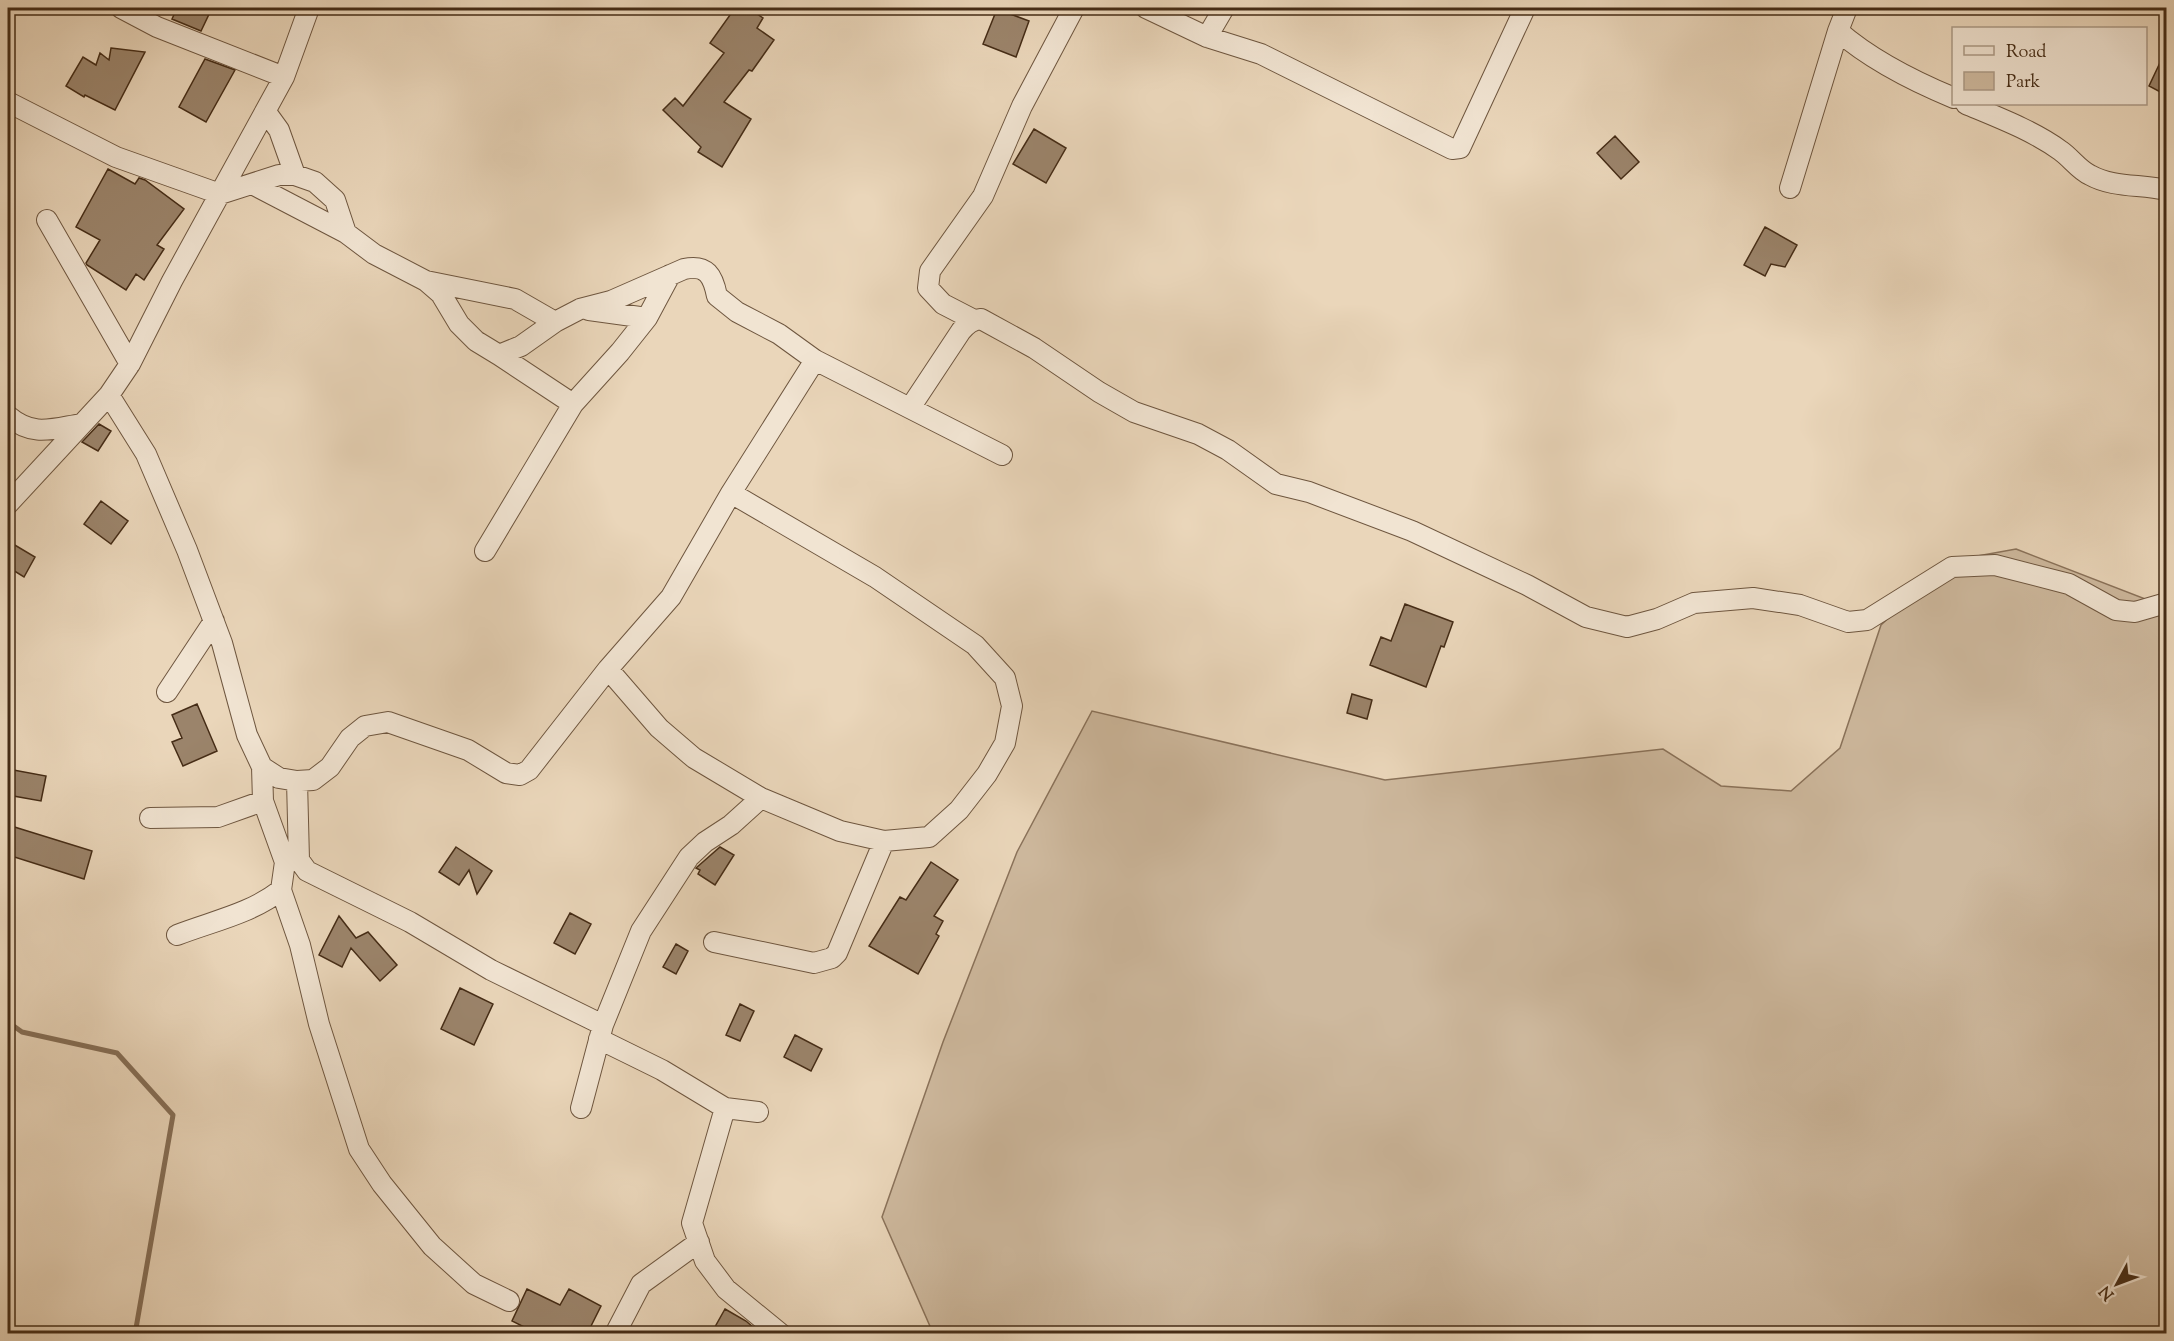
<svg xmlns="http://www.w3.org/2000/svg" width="2174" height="1341" viewBox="0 0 2174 1341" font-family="'Sorts Mill Goudy',serif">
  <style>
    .green { fill: #ceb99e; stroke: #8a725a; stroke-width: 1.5 }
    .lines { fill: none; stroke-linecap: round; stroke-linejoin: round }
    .stream { stroke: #866f57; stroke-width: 5 }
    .building { fill: #9b846b; stroke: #452c16; stroke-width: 1.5 }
    .minor-casing { stroke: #6e563f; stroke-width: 22 }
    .minor { stroke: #f1e4d2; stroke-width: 20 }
  </style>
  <rect width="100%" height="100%" fill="#ead6ba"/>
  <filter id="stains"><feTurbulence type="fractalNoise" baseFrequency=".00333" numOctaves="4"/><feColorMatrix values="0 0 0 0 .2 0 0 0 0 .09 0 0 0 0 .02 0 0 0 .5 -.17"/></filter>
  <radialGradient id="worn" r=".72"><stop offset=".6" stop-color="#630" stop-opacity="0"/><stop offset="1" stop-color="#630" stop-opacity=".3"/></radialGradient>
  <path class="green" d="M 2016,549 L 2166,607 L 2166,1333 L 933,1333 L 882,1217 L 943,1042 L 1017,852 L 1092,711 L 1385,780 L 1663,749 L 1721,786 L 1791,791 L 1840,748 L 1881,625 L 1950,561 Z"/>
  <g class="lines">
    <path class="stream" d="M 8,1022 L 22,1032 L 117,1053 L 173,1115 L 135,1334"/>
  </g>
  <path class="building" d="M 177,8 L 212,8 L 201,31 L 172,19 Z
    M 735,8 L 748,8 L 763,18 L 757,28 L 774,40 L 752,71 L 749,70 L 724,102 L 751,119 L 722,167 L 698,152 L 701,147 L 663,110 L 675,98 L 683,106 L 724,53 L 710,43 Z
    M 997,9 L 1029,21 L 1016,57 L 983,44 Z
    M 111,48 L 145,52 L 115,110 L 85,95 L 84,97 L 66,86 L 83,57 L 96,65 L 100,53 L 109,60 Z
    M 2166,50 L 2166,95 L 2149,86 Z
    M 205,59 L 235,70 L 206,122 L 179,107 Z
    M 1034,129 L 1066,148 L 1046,183 L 1013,164 Z
    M 1615,136 L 1639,162 L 1621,179 L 1597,153 Z
    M 108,169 L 135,184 L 139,178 L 145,180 L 184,209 L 157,245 L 164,249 L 144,280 L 136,274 L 126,290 L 87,265 L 86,263 L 100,240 L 76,227 Z
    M 1765,227 L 1797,245 L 1785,267 L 1771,264 L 1765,276 L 1744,265 Z
    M 99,424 L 111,431 L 98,451 L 82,442 Z
    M 101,501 L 128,521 L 111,544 L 84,524 Z
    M 8,541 L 35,557 L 24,577 L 8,567 Z
    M 1405,604 L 1453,622 L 1444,647 L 1441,646 L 1426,687 L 1370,665 L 1381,637 L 1391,641 Z
    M 1352,694 L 1372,700 L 1367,719 L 1347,713 Z
    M 197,704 L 217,751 L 183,766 L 172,742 L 182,738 L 172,715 Z
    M 8,769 L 46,776 L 41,801 L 8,795 Z
    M 8,825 L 92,851 L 84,879 L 8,855 Z
    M 456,847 L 492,871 L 477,894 L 469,870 L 459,885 L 439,872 Z
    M 720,847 L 734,855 L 715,885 L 698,874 L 700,870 L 696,868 Z
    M 931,862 L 958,880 L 934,916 L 943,921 L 936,934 L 939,936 L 918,974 L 869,946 L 900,897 L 906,900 Z
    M 570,913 L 591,924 L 575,954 L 554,943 Z
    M 339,916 L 356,938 L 368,932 L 397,965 L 380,981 L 351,948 L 342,967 L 319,955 Z
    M 676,944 L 688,951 L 676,974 L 663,967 Z
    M 460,988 L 493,1004 L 474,1045 L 441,1029 Z
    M 740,1004 L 754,1011 L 740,1041 L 726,1035 Z
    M 795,1035 L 822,1049 L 811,1071 L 784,1057 Z
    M 527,1289 L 560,1305 L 569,1289 L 601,1306 L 587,1334 L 538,1334 L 512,1321 Z
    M 725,1309 L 746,1321 L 761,1334 L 711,1334 Z"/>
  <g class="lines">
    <defs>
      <path id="minor" d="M 121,8 L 157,27 L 284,77
        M 1146,8 L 1207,37 L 1261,54 L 1452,149 L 1460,148 L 1525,8
        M 1838,31 C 1871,60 1913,81 1954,98
        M 1207,37 L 1224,8
        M 8,102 L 116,157 L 220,194 L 279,175 L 295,175 L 315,182 L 335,200 L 346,233 L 374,254 L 426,281 L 441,294 L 459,324 L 476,341 L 499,355 L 521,346 L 555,322 L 580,309 L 611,301 L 684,269 C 707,264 713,276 717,296 L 737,312 L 779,334 L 815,360 L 1002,455
        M 1966,104 C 1997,117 2034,131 2061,151 C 2071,158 2079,170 2090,175 C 2113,188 2141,184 2166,190
        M 266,112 L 279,130 L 295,175
        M 252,184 L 346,233
        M 1790,188 L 1838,31 L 1847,8
        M 47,220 L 130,364
        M 426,281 L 515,299 L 555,322
        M 589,310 L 647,318
        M 974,320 L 943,304 L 928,288 L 930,271 L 983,196 L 1022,106 L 1074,8
        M 499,355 L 573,404
        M 109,395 L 146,454 L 187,550 L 222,643 L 247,735 L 262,767 L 279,778 L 297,781 L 313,780 L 330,767 L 350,738 L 365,726 L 388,722 L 468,750 L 506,773 L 520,775 L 529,770 L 608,669 L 671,597 L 731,493 L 815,360
        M 910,408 L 961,331 C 967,324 972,320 981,319 L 1034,348 L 1099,392 L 1134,412 L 1198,434 L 1228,450 L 1276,484 L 1309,492 L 1412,531 L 1527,585 L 1586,617 L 1627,627 L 1657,619 L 1694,603 L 1753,598 L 1800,605 L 1848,622 L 1867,620 L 1952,567 L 1995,565 L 2069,584 L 2116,610 L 2135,612 L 2166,603
        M 8,416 C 33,437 51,429 81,424
        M 8,504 L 109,395 L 130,364 L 172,281 L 284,77 L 309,8
        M 485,551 L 573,404 L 620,352 L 647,318 L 670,275
        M 608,669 L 659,728 L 694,758 L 761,798 L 840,831 L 884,841 L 929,837 L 959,810 L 987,774 L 1005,743 L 1012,706 L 1005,678 L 975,645 L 875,577 L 731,493
        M 167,692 L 214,621
        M 262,767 L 263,801 L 285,862 L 281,890 L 300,945 L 319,1024 L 359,1149 L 382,1184 L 432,1246 L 474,1284 L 509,1301
        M 297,781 L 299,860 L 307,871 L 410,922 L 491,970 L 603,1025
        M 150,818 L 218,817 L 263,801
        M 177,935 C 213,921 250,914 281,890
        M 714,942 L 814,963 L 832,958 L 837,953 L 884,841
        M 599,1039 L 662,1070 L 725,1108 L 758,1112
        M 581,1108 L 603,1025 L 641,931 L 689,857 L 705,842 L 731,825 L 761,798
        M 725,1108 L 692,1223 L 705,1261 L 726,1289 L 781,1334
        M 615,1334 L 641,1284 L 699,1242"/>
    </defs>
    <use href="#minor" class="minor-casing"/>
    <use href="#minor" class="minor"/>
  </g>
  <rect width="2174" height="1341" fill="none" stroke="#ead6ba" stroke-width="30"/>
  <rect x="9" y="9" width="2156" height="1323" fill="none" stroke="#452c16" stroke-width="3"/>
  <rect x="15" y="15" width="2144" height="1311" fill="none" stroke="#452c16" stroke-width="1.5"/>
  <rect x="1952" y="27" width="195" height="78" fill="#f1e4d2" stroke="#ac9a87" stroke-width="1.5"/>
  <rect x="1964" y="46" width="30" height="9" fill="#f1e4d2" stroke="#ac9a87" stroke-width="1.5"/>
  <text x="2006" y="57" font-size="18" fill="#452c16">Road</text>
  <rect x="1964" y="72" width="30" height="18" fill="#ceb99e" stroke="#ac9a87" stroke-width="1.5"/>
  <text x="2006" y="87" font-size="18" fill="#452c16">Park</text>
  <g transform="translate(2117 1284) rotate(229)" stroke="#f1e4d2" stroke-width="4.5" paint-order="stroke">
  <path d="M0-4.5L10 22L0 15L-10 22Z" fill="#452c16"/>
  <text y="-9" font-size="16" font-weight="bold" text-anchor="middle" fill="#452c16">N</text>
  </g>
  <rect width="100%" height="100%" filter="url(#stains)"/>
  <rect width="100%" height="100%" fill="url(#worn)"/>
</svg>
